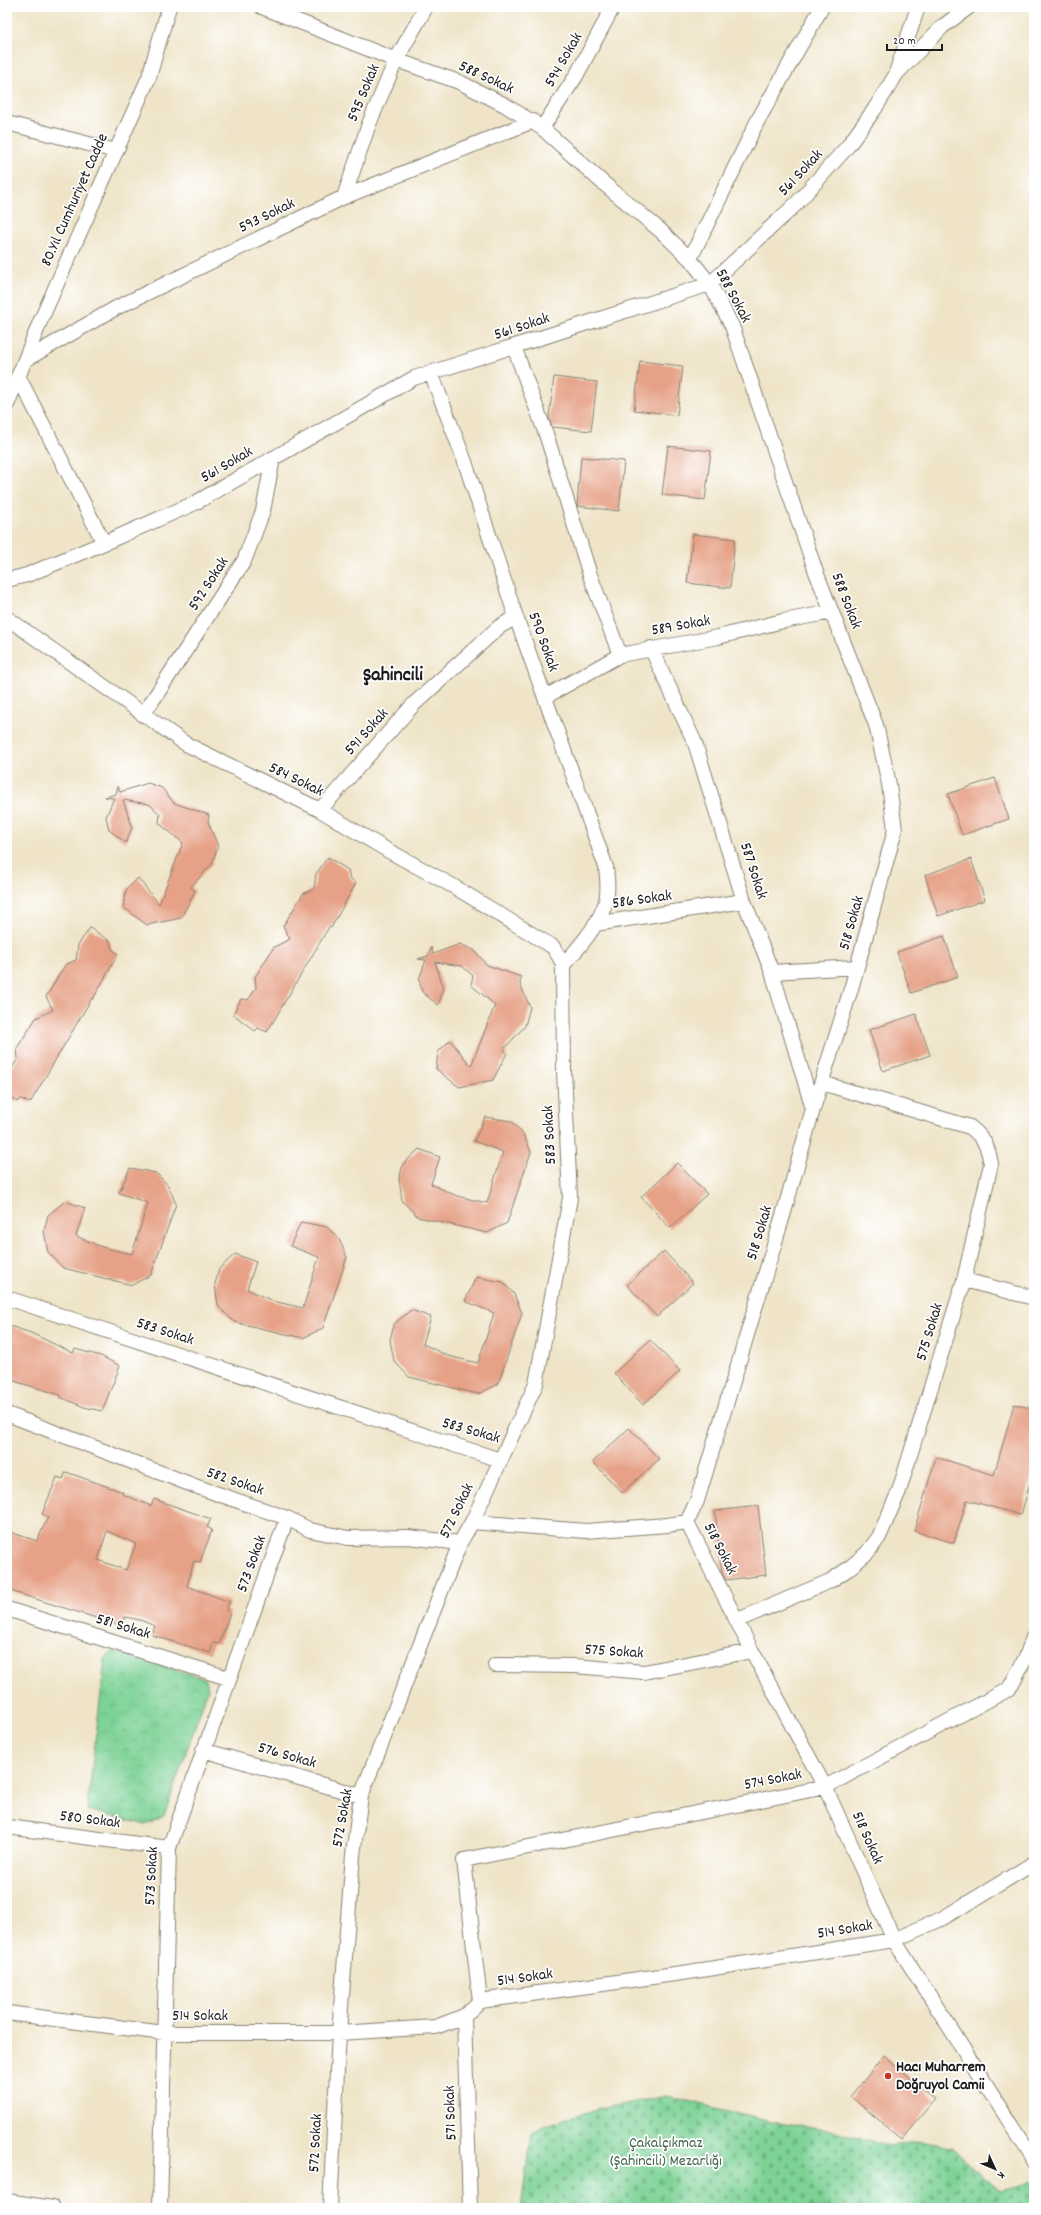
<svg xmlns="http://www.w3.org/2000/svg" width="1041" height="2215" viewBox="0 0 1041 2215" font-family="Dekko,sans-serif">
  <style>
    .cemetery { fill: url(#cemetery-stones); stroke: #4c7759 }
    .park { fill: url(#park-crowns); stroke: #4c7759 }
    .building { fill: #e6a186; fill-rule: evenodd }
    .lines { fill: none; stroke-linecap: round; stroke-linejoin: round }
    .minor-casing { stroke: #868072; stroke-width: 16 }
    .minor { stroke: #fff; stroke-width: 14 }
    .poi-dot { fill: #c8321e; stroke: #fff; stroke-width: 1.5 }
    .labels { text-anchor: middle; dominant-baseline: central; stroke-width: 3.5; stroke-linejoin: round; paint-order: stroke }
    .street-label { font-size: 16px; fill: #1c1c1c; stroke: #fff }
    .poi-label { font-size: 16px; font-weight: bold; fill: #1c1c1c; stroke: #fff; text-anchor: start }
    .park-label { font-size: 16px; fill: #43654d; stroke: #fff }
    .district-label { font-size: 20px; font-weight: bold; fill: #1c1c1c; stroke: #fff }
  </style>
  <defs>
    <pattern id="cemetery-stones" width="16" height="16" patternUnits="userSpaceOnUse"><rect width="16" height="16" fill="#7dd296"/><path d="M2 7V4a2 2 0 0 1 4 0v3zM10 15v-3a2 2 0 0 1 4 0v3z" fill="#6bb481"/></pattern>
    <pattern id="park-crowns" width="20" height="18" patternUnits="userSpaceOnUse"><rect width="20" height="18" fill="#7dd296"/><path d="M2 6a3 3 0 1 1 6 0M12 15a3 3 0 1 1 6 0" fill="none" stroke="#6bb481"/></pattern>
  </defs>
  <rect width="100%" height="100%" fill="#fff"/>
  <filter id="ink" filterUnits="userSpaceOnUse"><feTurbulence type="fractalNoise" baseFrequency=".025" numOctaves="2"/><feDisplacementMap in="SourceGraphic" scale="8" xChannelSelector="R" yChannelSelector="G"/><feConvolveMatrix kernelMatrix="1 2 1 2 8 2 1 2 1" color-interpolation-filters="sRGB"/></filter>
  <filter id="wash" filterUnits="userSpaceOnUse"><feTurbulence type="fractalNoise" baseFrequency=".012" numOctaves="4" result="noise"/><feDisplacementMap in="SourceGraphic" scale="16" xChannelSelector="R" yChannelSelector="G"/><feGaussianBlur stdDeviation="0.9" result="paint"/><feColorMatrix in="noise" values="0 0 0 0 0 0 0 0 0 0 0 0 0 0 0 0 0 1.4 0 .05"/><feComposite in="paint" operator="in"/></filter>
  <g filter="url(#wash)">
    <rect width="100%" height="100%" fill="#efe4c8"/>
    <path class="cemetery" d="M 668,2096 L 771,2122 L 835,2131 L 890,2146 L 922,2141 L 954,2148 L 984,2179 L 1001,2190 L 1034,2182 L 1034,2208 L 521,2208 L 531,2132 C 575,2112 621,2104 668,2096 Z"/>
    <path class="park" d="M 112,1651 L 206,1679 L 208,1689 L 164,1816 L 146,1825 L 87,1810 L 105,1659 Z"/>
    <g id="blocks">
      <path class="building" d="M 640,361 L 683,366 L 677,415 L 634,410 Z
        M 554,377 L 597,382 L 591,431 L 552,427 L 549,417 Z
        M 668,446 L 711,451 L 705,500 L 662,495 Z
        M 581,457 L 624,461 L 619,511 L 577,506 Z
        M 693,534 L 735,539 L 730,588 L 687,583 Z
        M 995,778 L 1009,819 L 962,835 L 948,794 Z
        M 148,783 L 162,788 L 174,803 L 209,815 L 208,822 L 218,846 L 212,864 L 191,887 L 195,891 L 181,918 L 147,925 L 123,907 L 126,890 L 138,878 L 159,904 L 183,843 L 159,823 L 160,814 L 149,804 L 123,800 L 132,827 L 126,843 L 109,830 L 106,817 L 114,798 L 105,797 L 116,794 L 118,786 L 120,792 Z
        M 328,857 L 348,870 L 350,878 L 356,883 L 331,928 L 329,927 L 267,1032 L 258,1028 L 255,1031 L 233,1014 L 241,999 L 248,1000 L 256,988 L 255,977 L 274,947 L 290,939 L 283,926 L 303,894 L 314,889 L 316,874 Z
        M 971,859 L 985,900 L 938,916 L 925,875 Z
        M 90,928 L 110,941 L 112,949 L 118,954 L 93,999 L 92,998 L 30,1103 L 21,1099 L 17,1102 L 7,1094 L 7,1075 L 18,1059 L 17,1048 L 36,1018 L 53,1010 L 46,997 L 65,965 L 76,960 L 78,945 Z
        M 944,936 L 958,977 L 911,993 L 897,952 Z
        M 460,944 L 474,950 L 487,965 L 521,977 L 520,984 L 530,1007 L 525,1026 L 504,1049 L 507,1053 L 493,1080 L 459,1087 L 436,1069 L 438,1052 L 450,1040 L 471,1066 L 495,1005 L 471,985 L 473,976 L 462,966 L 435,962 L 444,989 L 438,1005 L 422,992 L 419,979 L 426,960 L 418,959 L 428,956 L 431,947 L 433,954 Z
        M 916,1014 L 930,1055 L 883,1071 L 869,1030 Z
        M 485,1117 L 511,1121 L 523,1134 L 531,1152 L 507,1223 L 487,1233 L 418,1217 L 402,1201 L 399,1179 L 403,1164 L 419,1149 L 440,1157 L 431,1184 L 457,1196 L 487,1203 L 503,1152 L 474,1141 Z
        M 677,1163 L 707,1194 L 670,1228 L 641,1197 Z
        M 130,1168 L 156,1173 L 168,1185 L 176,1204 L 151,1275 L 132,1285 L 63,1268 L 48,1252 L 44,1231 L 48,1215 L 65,1201 L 85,1208 L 76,1236 L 102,1247 L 132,1254 L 148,1203 L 119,1193 Z
        M 301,1222 L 327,1227 L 339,1239 L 347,1257 L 323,1328 L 303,1338 L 234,1322 L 218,1306 L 215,1284 L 219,1269 L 235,1254 L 256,1262 L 247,1289 L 273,1301 L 303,1308 L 319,1257 L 290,1246 Z
        M 664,1251 L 693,1283 L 657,1317 L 627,1285 Z
        M 476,1277 L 503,1282 L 514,1294 L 522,1313 L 498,1384 L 478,1394 L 409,1377 L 394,1361 L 390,1340 L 394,1324 L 411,1310 L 431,1317 L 423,1344 L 448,1356 L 478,1363 L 494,1313 L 465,1301 Z
        M 7,1325 L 31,1333 L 73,1353 L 75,1349 L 101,1356 L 120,1366 L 102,1411 L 84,1407 L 60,1397 L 61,1395 L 7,1379 Z
        M 650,1340 L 680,1371 L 643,1405 L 614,1373 Z
        M 1014,1404 L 1034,1409 L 1034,1469 L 1021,1515 L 967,1500 L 954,1543 L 914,1531 L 936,1457 L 994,1475 Z
        M 629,1428 L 659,1459 L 622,1493 L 593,1462 Z
        M 66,1472 L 123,1492 L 122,1494 L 151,1506 L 154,1499 L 211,1519 L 207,1527 L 212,1530 L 200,1562 L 194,1561 L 187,1586 L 230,1602 L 226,1610 L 230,1613 L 219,1644 L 213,1643 L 210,1653 L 152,1635 L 155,1626 L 140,1620 L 125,1617 L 122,1626 L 7,1590 L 7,1531 L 37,1541 L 48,1517 L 42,1514 L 57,1477 L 63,1479 ZM 107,1531 L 136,1544 L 126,1570 L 98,1560 Z
        M 758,1506 L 766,1575 L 726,1580 L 722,1573 L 715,1511 Z
        M 884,2055 L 935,2099 L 902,2139 L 851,2097 Z"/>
    </g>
  </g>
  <g filter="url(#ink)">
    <use href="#blocks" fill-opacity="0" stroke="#868072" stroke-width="1"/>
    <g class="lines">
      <defs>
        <path id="minor" d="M 262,7 L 396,60 L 459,82 L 505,105 L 542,128 L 602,182 L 661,231 L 690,259 L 710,284 L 732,326 L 816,572 L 876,725 L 889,784 L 895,830 L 851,989 L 813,1109 L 784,1212 L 697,1501 L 687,1522 L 752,1651 L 825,1787 L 894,1940 L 1034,2160
          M 897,70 L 918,7
          M 7,123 L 116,151
          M 542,128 L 576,76 L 613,7
          M 344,197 L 369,124 L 396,60 L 426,7
          M 690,259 L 758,120 L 822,7
          M 514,347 L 546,434 L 590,575 L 620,655
          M 25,360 L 116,308 L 344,197 L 533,121
          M 431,373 L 464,459 L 516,617 L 606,867 C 607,878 609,889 606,901 C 600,924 579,948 563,965
          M 18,376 L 104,543
          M 7,405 L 40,322 L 149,77 L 169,7
          M 7,580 L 27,575 L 104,543 L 195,503 L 414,378 L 710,284 L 796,204 L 848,146 L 874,110 L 897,73 L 942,27 L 969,7
          M 7,618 L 186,744 L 320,810 L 387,850 L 453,886 L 553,947 L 560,958 L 563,965 L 564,1071 L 570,1198 L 536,1384 L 472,1522 L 460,1543 L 361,1796 L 353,1855 L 339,2033 L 330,2208
          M 651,648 L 695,743 L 744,901 L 772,972 L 813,1109
          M 545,697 L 620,655 L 718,637 L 783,621 L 832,612
          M 143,715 L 244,561 L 263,511 L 273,458
          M 320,810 L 414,704 L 499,627 L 516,617
          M 595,924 L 744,901
          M 772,972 L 857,967
          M 964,1280 L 1034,1298
          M 7,1298 L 500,1460
          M 7,1414 L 195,1486 L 287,1518 L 310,1530 L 348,1538 L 408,1537 L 460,1543
          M 472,1522 L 586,1531 L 667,1525 L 687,1522
          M 7,1609 L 228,1678
          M 738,1620 L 830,1581 L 848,1569 L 867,1553 L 879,1537 L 899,1491 L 964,1280 L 991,1164 C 988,1146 984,1138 970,1127 L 822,1083
          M 495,1665 L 575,1666 L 644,1672 L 752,1651
          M 203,1750 L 361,1796
          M 7,1827 L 169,1848
          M 480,2001 L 464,1860 L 825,1787 L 1009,1689 L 1026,1657 L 1034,1635
          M 7,2013 L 164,2033 L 339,2033 L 436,2027 L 464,2016 L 480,2001 L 689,1972 L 894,1940 L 943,1918 L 1034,1863
          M 464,2016 L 470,2208
          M 7,2201 L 53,2208
          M 160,2208 L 169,1848 L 287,1518"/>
      </defs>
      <use href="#minor" class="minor-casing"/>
      <use href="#minor" class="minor"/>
    </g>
  </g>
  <circle class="poi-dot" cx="888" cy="2076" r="4"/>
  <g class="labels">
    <g class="street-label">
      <text transform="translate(564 60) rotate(-60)">594 Sokak</text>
      <text transform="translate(486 78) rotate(25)">588 Sokak</text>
      <text transform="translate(364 93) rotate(-67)">595 Sokak</text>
      <text transform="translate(801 173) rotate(-47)">561 Sokak</text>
      <text transform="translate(75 200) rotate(-66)">80.Yıl Cumhuriyet Cadde</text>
      <text transform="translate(267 216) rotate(-26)">593 Sokak</text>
      <text transform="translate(733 296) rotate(62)">588 Sokak</text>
      <text transform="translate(522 327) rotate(-18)">561 Sokak</text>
      <text transform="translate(227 465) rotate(-30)">561 Sokak</text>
      <text transform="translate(209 584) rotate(-57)">592 Sokak</text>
      <text transform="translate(846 601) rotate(69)">588 Sokak</text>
      <text transform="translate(681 626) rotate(-10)">589 Sokak</text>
      <text transform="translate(543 642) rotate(70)">590 Sokak</text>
      <text transform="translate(367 732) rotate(-48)">591 Sokak</text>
      <text transform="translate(296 780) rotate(26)">584 Sokak</text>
      <text transform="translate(753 871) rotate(72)">587 Sokak</text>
      <text transform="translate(642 900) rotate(-8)">586 Sokak</text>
      <text transform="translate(852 923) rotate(-74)">518 Sokak</text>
      <text transform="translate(550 1135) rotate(-93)">583 Sokak</text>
      <text transform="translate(760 1233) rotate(-73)">518 Sokak</text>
      <text transform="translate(165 1332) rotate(18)">583 Sokak</text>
      <text transform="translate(930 1332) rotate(-73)">575 Sokak</text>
      <text transform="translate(471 1431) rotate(16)">583 Sokak</text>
      <text transform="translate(235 1482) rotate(19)">582 Sokak</text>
      <text transform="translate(457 1511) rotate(-64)">572 Sokak</text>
      <text transform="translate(720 1549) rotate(63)">518 Sokak</text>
      <text transform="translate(252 1564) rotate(-70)">573 Sokak</text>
      <text transform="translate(123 1627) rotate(17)">581 Sokak</text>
      <text transform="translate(614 1652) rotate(4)">575 Sokak</text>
      <text transform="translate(287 1756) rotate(16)">576 Sokak</text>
      <text transform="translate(773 1780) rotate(-11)">574 Sokak</text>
      <text transform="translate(343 1818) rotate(-80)">572 Sokak</text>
      <text transform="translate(90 1820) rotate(7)">580 Sokak</text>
      <text transform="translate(867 1838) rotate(66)">518 Sokak</text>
      <text transform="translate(152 1876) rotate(-87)">573 Sokak</text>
      <text transform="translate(845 1930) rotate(-9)">514 Sokak</text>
      <text transform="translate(525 1978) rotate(-8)">514 Sokak</text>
      <text x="200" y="2016">514 Sokak</text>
      <text transform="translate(451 2113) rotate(-92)">571 Sokak</text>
      <text transform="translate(316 2143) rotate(-87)">572 Sokak</text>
    </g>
    <g class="poi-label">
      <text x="896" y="2067">Hacı Muharrem<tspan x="896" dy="18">Doğruyol Camii</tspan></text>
    </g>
    <g class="park-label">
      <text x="666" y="2143">Çakalçıkmaz<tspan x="666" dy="18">(Şahincili) Mezarlığı</tspan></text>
    </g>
    <g class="district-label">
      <text x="393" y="676">Şahincili</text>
    </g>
  </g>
  <rect width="1041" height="2215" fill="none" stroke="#fff" stroke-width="24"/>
  <g transform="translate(995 2169) rotate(134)" stroke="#ffffff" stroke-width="3" paint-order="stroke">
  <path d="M0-3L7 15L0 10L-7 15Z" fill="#1c1c1c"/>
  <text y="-6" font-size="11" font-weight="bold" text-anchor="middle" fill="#1c1c1c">K</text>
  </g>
  <path d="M887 44v6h55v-6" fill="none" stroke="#1c1c1c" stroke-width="2"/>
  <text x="893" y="44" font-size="12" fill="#1c1c1c" stroke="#ffffff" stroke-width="3" paint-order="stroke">20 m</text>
</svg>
